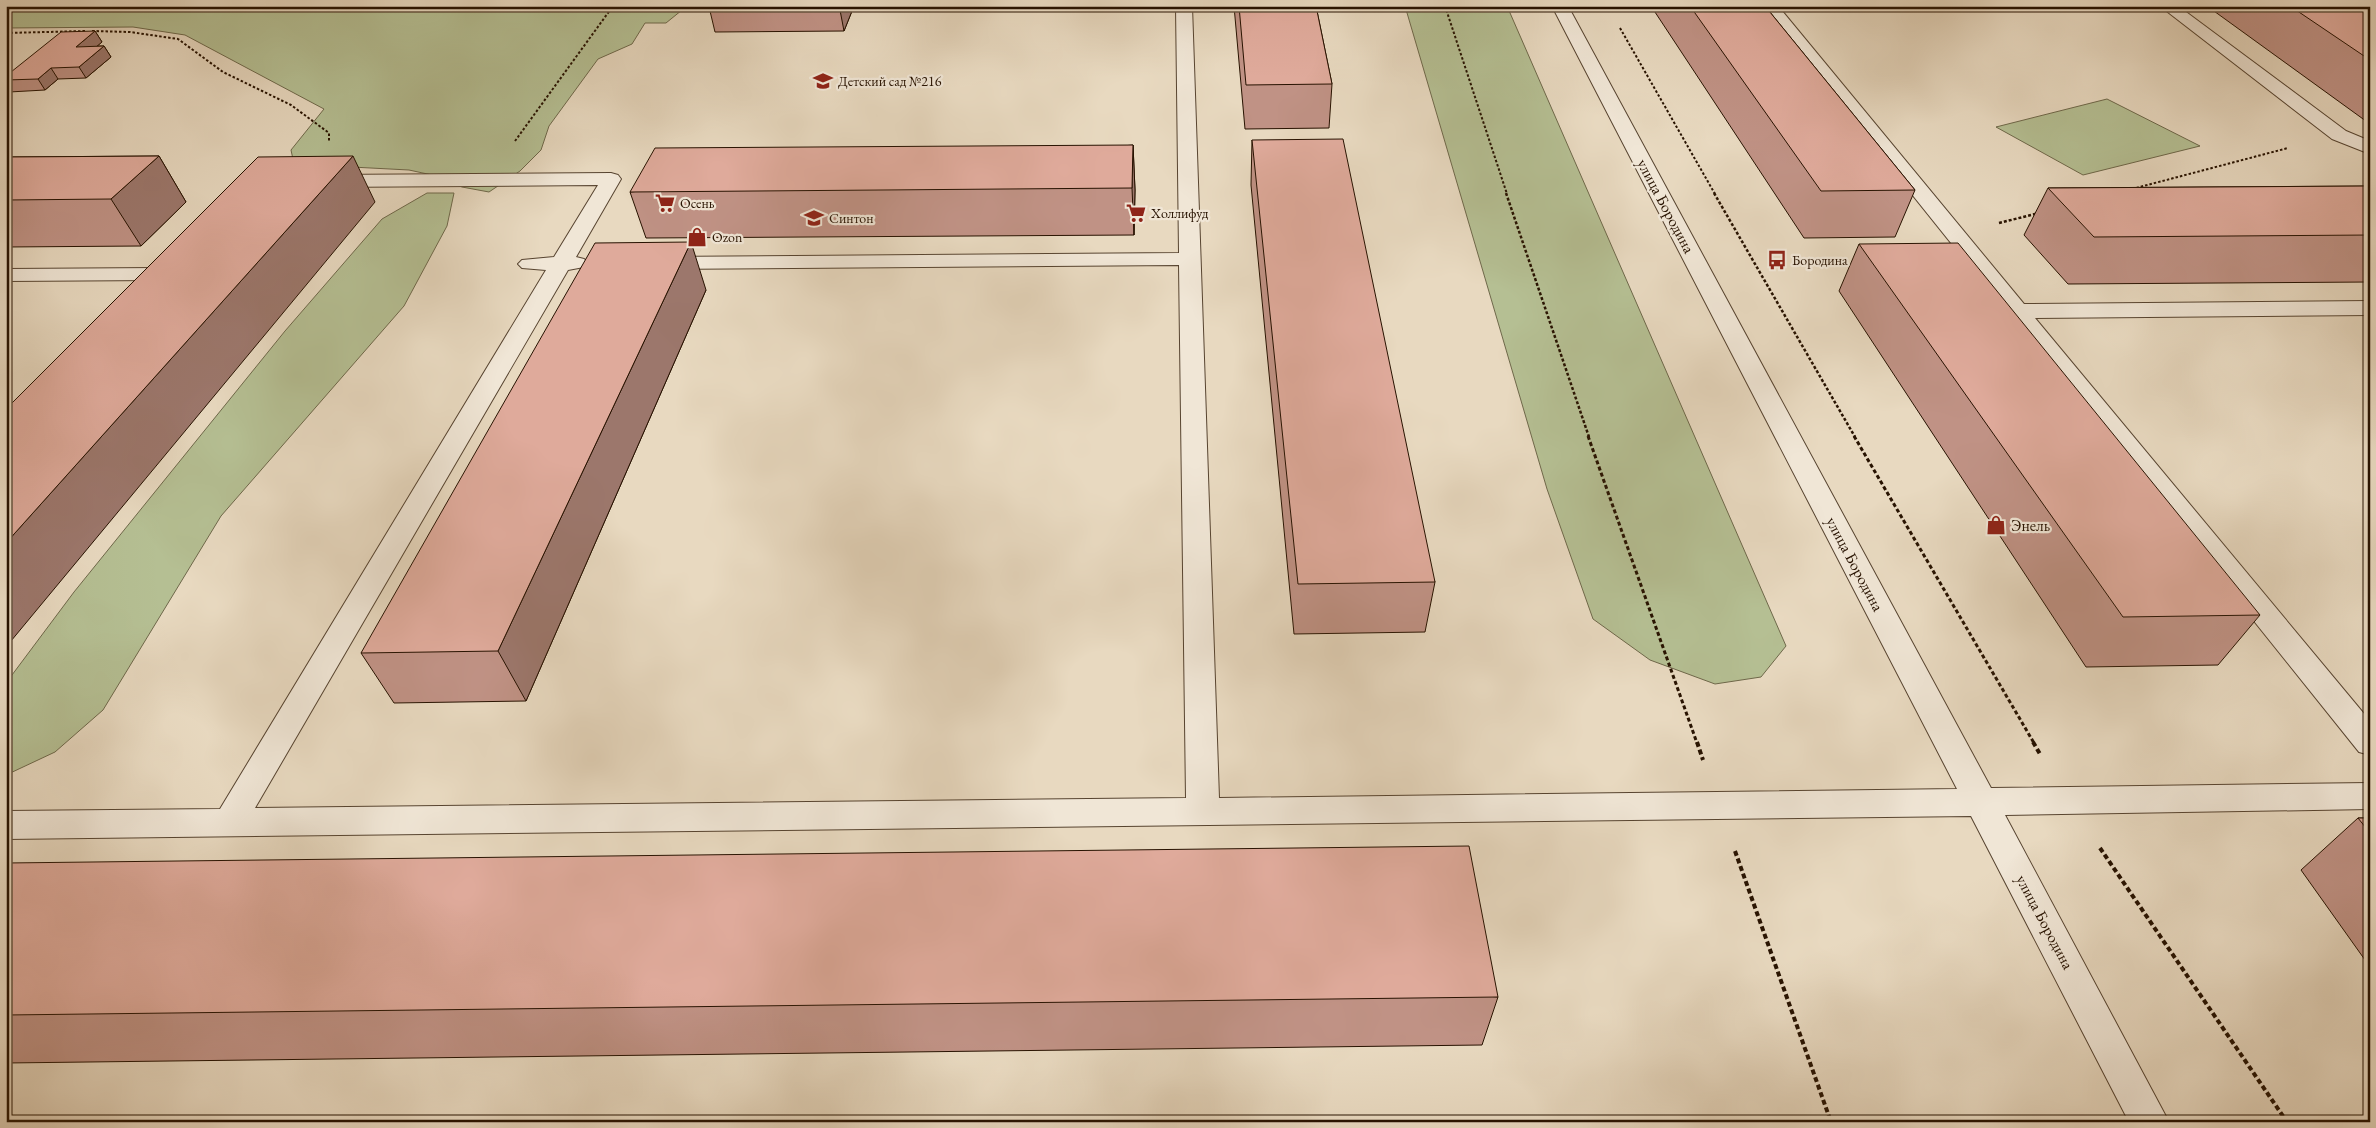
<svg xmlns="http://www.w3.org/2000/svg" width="2376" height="1128" viewBox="0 0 2376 1128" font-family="'EB Garamond',serif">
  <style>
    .green { fill: #b5bf93; stroke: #6e684a }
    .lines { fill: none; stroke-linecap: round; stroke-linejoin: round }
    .minor-casing { stroke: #574430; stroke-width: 2 }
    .path-far3 { stroke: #271200; stroke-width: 2; stroke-dasharray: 2.5 2; stroke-linecap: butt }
    .path-far2 { stroke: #271200; stroke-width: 2.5; stroke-dasharray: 3 2; stroke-linecap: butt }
    .path-far1 { stroke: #271200; stroke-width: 3; stroke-dasharray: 4 2.5; stroke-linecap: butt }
    .path { stroke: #271200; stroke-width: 4; stroke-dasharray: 5 3; stroke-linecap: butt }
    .minor { fill: #f0e6d6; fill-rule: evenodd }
    .wall { fill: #c09285; stroke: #271200 }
    .shaded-wall { fill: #9c776c; stroke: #271200 }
    .building { fill: #dfaa9b; stroke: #271200 }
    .labels { text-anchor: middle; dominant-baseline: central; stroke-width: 4.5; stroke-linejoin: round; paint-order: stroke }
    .far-poi-label { font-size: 14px; fill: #271200; stroke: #f0e6d6; text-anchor: start }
    .street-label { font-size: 16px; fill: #271200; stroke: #f0e6d6 }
    .poi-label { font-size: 16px; fill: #271200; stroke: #f0e6d6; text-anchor: start }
  </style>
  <rect width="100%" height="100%" fill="#e8d9c0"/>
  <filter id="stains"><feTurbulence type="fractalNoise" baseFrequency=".004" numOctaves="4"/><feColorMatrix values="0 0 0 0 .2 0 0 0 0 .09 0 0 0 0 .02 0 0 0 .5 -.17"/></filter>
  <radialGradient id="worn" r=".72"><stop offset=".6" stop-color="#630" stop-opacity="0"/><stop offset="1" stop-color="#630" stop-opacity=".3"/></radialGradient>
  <path class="green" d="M 15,6 L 687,6 L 666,23 L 645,23 L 632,44 L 598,59 L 549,126 L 541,150 L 520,171 L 489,192 L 462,187 L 432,175 L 409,170 L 294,164 L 291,150 L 324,109 L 185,35 L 133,27 L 6,28 L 6,12 Z
    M 1405,6 L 1507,6 L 1786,646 L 1761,677 L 1715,684 L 1650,660 L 1593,619 L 1547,489 Z
    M 2107,99 L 2200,146 L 2083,175 L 1996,127 Z
    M 427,193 L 454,193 L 447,226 L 404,306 L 221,516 L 103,710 L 55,752 L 6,775 L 6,683 L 74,592 L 285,331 L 382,219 Z"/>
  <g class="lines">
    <defs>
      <path id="minor" d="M 1176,6 L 1192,6 L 1219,798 L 1957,789 L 1552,6 L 1568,6 L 1991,788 L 2370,783 L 2370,809 L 2005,815 L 2169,1122 L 2129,1122 L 1971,816 L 6,839 L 6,811 L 220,809 L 546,270 L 522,268 L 518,264 L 522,260 L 554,257 L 598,185 L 327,187 L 320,185 L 317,181 L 320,177 L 327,175 L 611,173 L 618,175 L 621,179 L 576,257 L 584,259 L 588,263 L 584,267 L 568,270 L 255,808 L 1186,798 L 1179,265 L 660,269 L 653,267 L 649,263 L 653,259 L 660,257 L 1179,253 Z
        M 1761,6 L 1778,6 L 2024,304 L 2370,301 L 2370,315 L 2035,318 L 2370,721 L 2370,755 L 2359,752 Z
        M 2160,6 L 2178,6 L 2346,131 L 2370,141 L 2370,154 L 2332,139 Z
        M 157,268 L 165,269 L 168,274 L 165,279 L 157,280 L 6,281 L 6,269 Z"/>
    </defs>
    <use href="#minor" class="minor-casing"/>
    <path class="path-far3" d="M 1445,6 L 1507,194
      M 1620,28 L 1715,194
      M 92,31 L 130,32 L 178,39 L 223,72 L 291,105 L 329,133 L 329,142
      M 6,33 L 86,31
      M 515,141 L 613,6
      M 2132,189 L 2288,148"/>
    <path class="path-far2" d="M 1506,193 L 1589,437
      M 1714,193 L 1855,437
      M 1999,223 L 2039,213"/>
    <path class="path-far1" d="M 1588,436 L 1697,743
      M 1854,436 L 2034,743"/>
    <path class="path" d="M 1697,742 L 1703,760
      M 2033,742 L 2040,754
      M 2100,848 L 2287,1122
      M 1735,851 L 1831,1122"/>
    <use href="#minor" class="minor"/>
  </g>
  <path class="wall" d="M 854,6 L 844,31 L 715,32 L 710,11 Z
    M 1234,6 L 1316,6 L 1332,84 L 1329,128 L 1245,129 Z
    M 1651,6 L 1765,6 L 1915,190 L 1895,237 L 1804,238 Z
    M 2207,6 L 2370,6 L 2370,124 Z
    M 95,31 L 102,42 L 97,46 L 104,46 L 111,57 L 86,78 L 58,79 L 45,90 L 9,92 L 6,87 L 6,76 Z
    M 1252,140 L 1435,582 L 1425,632 L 1294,634 L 1251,185 Z
    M 1133,145 L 1135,190 L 1134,235 L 646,238 L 630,192 Z
    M 159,156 L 186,202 L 141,246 L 6,247 L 6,157 Z
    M 2370,186 L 2370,282 L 2068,284 L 2024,235 L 2048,188 Z
    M 1859,244 L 2260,615 L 2218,665 L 2086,667 L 1839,291 Z
    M 706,290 L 526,701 L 394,703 L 361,653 Z
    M 2358,818 L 2370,818 L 2370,967 L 2301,870 Z
    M 6,863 L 1498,997 L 1482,1045 L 6,1063 Z"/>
  <path class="shaded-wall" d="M 842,6 L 854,6 L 844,31 L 840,10 Z
    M 95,31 L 102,42 L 83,58 L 76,47 Z
    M 104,46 L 111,57 L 86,78 L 79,67 Z
    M 51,68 L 58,79 L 45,90 L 38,79 Z
    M 1133,145 L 1135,190 L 1134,235 L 1132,188 Z
    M 159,156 L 186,202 L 141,246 L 111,199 Z
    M 353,156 L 375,202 L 6,647 L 6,543 Z
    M 691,242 L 706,290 L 526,701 L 498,651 Z"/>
  <path class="building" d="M 713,6 L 842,6 L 840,10 L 710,11 Z
    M 1239,6 L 1316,6 L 1332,84 L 1246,85 Z
    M 1690,6 L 1765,6 L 1915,190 L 1821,191 Z
    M 2290,6 L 2370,6 L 2370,60 Z
    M 95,31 L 76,47 L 104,46 L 79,67 L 51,68 L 38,79 L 6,80 L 6,76 L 61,32 Z
    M 1343,139 L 1435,582 L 1298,584 L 1252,140 Z
    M 1133,145 L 1132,188 L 630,192 L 655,148 Z
    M 159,156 L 111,199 L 6,200 L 6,157 Z
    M 353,156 L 6,543 L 6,409 L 258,157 Z
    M 2370,186 L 2370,235 L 2094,237 L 2048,188 Z
    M 691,242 L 498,651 L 361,653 L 595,243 Z
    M 1958,243 L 2260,615 L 2123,617 L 1859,244 Z
    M 2358,818 L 2370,818 L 2370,833 Z
    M 1469,846 L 1498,997 L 6,1015 L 6,863 Z"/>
  <defs>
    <symbol id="school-bare" viewBox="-9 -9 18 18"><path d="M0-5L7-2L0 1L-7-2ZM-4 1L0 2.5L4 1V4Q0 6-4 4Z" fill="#8f2418" stroke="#f0e6d6" stroke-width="2.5" paint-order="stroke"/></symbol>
    <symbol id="supermarket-bare" viewBox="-9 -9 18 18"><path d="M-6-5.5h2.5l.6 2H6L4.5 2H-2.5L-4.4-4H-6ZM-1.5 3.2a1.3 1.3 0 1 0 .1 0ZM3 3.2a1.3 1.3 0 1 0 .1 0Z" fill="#8f2418" stroke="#f0e6d6" stroke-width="2.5" paint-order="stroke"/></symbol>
    <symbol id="shop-bare" viewBox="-9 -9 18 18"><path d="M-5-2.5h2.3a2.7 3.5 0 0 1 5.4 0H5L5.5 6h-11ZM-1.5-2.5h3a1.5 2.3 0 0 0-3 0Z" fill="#8f2418" stroke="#f0e6d6" stroke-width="2.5" paint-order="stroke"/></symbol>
    <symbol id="bus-bare" viewBox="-9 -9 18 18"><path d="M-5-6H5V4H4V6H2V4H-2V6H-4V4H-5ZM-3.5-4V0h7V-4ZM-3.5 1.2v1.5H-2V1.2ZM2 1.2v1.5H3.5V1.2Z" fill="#8f2418" stroke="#f0e6d6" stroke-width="2.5" paint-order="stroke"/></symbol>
  </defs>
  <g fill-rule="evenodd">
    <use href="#school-bare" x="809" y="67" width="28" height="28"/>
    <use href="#supermarket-bare" x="651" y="189" width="28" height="28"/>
    <use href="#supermarket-bare" x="1122" y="199" width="28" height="28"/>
    <use href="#school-bare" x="800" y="204" width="28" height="28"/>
    <use href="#shop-bare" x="683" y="223" width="28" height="28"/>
    <use href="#bus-bare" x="1763" y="246" width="28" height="28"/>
    <use href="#shop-bare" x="1982" y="511" width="28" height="28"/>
  </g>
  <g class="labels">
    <g class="far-poi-label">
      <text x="838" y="81">Детский сад №216</text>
      <text x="680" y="203">Осень</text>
      <text x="1151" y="213">Холлифуд</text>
      <text x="829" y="218">Синтон</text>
      <text x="712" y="237">Ozon</text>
      <text x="1792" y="260">Бородина</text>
    </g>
    <g class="street-label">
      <text transform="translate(1666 206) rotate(62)">улица Бородина</text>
      <text transform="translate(1855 564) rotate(62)">улица Бородина</text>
      <text transform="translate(2045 922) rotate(62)">улица Бородина</text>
    </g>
    <g class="poi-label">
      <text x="2011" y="525">Энель</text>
    </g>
  </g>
  <rect width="2376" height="1128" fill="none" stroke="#e8d9c0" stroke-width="25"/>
  <rect x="8" y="8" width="2361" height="1113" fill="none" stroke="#271200" stroke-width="2.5"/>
  <rect x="12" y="12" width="2351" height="1103" fill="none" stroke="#271200"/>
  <rect width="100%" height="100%" filter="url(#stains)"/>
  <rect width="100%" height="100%" fill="url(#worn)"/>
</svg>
